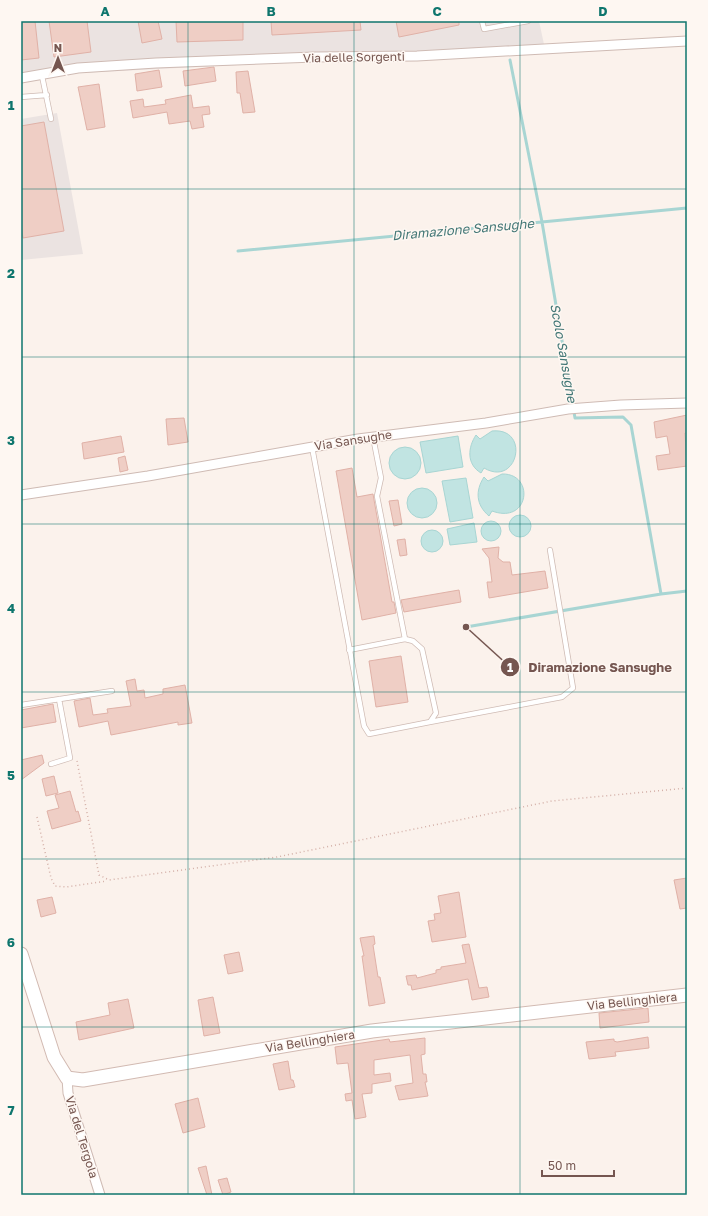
<svg xmlns="http://www.w3.org/2000/svg" width="708" height="1216" viewBox="0 0 708 1216" font-family="'Golos Text',sans-serif">
  <style>
    .industrial { fill: #ebe3e1 }
    .water { fill: #c1e4e2; stroke: #a8d5d3 }
    .lines { fill: none; stroke-linecap: round; stroke-linejoin: round }
    .stream { stroke: #a8d5d3; stroke-width: 3 }
    .building { fill: #efcec5; stroke: #e0b1a7 }
    .lane-casing { stroke: #cfbbb4; stroke-width: 6 }
    .street-casing { stroke: #cfbbb4; stroke-width: 11 }
    .secondary-casing { stroke: #d2bab2; stroke-width: 15 }
    .path { stroke: #d4b0a8; stroke-width: 1.5; stroke-dasharray: 1 3; stroke-linecap: butt }
    .lane { stroke: #fff; stroke-width: 4.5 }
    .street { stroke: #fff; stroke-width: 9 }
    .secondary { stroke: #fff; stroke-width: 13 }
    .grid { fill: none; stroke: #0f766e; stroke-width: 1; stroke-opacity: 0.55 }
    .labels { text-anchor: middle; dominant-baseline: central; stroke-width: 3; stroke-linejoin: round; paint-order: stroke }
    .street-label { font-size: 12px; fill: #755650; stroke: #fef7f2 }
    .water-label { font-size: 13px; font-style: italic; fill: #447877; stroke: #fef7f2 }
    .leader { fill: none; stroke: #755650; stroke-width: 1.5 }
    .callout-dot { fill: #755650; stroke: #fef7f2; stroke-width: 1.5 }
    .mark-label { font-size: 12px; text-anchor: middle; font-weight: bold; fill: #fff }
    .callout-label { font-size: 13px; text-anchor: middle; font-weight: bold; fill: #755650; stroke: #fef7f2; stroke-width: 3; stroke-linejoin: round; paint-order: stroke }
    .neatline { fill: none; stroke: #0f766e; stroke-width: 1.5 }
    .grid-label { font-size: 13px; text-anchor: middle; font-weight: bold; fill: #0f766e }
  </style>
  <rect width="100%" height="100%" fill="#fbf2ec"/>
  <path class="industrial" d="M 21,21 L 539,21 L 545,49 L 21,76 Z
    M 57,113 L 83,254 L 21,260 L 21,119 Z"/>
  <path class="water" d="M 492,431 C 531,427 518,488 484,468 L 481,473 C 466,464 468,447 476,435 L 480,439 Z
    M 458,436 L 463,467 L 426,473 L 420,442 Z
    M389 463a16 16 0 1 1 32 0a16 16 0 1 1-32 0Z
    M 502,474 C 535,473 530,525 492,511 L 489,516 C 476,505 475,491 484,477 L 488,481 Z
    M 466,478 L 473,518 L 450,522 L 442,481 Z
    M407 503a15 15 0 1 1 30 0a15 15 0 1 1-30 0Z
    M509 526a11 11 0 1 1 22 0a11 11 0 1 1-22 0Z
    M481 531a10 10 0 1 1 20 0a10 10 0 1 1-20 0Z
    M 474,523 L 477,542 L 450,545 L 447,529 Z
    M421 541a11 11 0 1 1 22 0a11 11 0 1 1-22 0Z"/>
  <g class="lines">
    <path class="stream" d="M 510,60 L 542,222 L 575,418 L 623,417 L 631,425 L 661,594 L 687,591
      M 238,251 L 687,208
      M 466,627 L 661,594"/>
  </g>
  <path class="building" d="M 21,21 L 35,21 L 39,58 L 21,60 Z
    M 49,21 L 87,21 L 91,52 L 54,57 Z
    M 138,21 L 158,21 L 162,39 L 142,43 Z
    M 176,21 L 243,21 L 243,40 L 177,42 Z
    M 271,21 L 360,21 L 361,30 L 272,35 Z
    M 396,21 L 459,21 L 459,25 L 399,37 Z
    M 214,67 L 216,81 L 185,86 L 183,71 Z
    M 159,70 L 162,87 L 137,91 L 135,74 Z
    M 248,71 L 255,112 L 243,113 L 240,93 L 237,93 L 236,72 Z
    M 99,84 L 105,127 L 87,130 L 78,87 Z
    M 191,95 L 193,108 L 209,106 L 210,114 L 202,115 L 204,127 L 192,129 L 190,121 L 169,124 L 167,112 L 133,118 L 130,101 L 143,99 L 144,107 L 166,104 L 165,100 Z
    M 44,122 L 64,231 L 23,238 L 21,226 L 21,126 Z
    M 687,415 L 687,433 L 685,433 L 687,466 L 658,470 L 656,456 L 670,454 L 667,436 L 656,438 L 654,422 Z
    M 184,418 L 188,442 L 168,445 L 166,419 Z
    M 121,436 L 124,452 L 84,459 L 82,443 Z
    M 125,456 L 128,470 L 120,472 L 118,458 Z
    M 352,468 L 357,497 L 373,494 L 392,602 L 394,602 L 396,613 L 362,620 L 336,471 Z
    M 398,500 L 402,524 L 394,526 L 389,501 Z
    M 405,539 L 407,555 L 400,556 L 397,540 Z
    M 499,547 L 498,558 L 503,562 L 510,562 L 512,575 L 545,571 L 548,588 L 489,598 L 487,582 L 492,582 L 489,558 L 482,549 Z
    M 459,590 L 461,602 L 404,612 L 401,600 Z
    M 401,656 L 408,702 L 376,707 L 369,661 Z
    M 135,679 L 137,691 L 144,690 L 145,698 L 163,694 L 163,689 L 185,685 L 192,723 L 178,725 L 178,722 L 111,735 L 108,721 L 79,727 L 74,701 L 90,698 L 93,715 L 108,713 L 107,709 L 131,706 L 126,681 Z
    M 53,704 L 56,722 L 21,728 L 21,710 Z
    M 42,755 L 44,763 L 21,780 L 21,760 Z
    M 54,776 L 58,793 L 46,796 L 42,779 Z
    M 70,791 L 76,812 L 78,811 L 81,821 L 52,829 L 47,811 L 59,808 L 55,795 Z
    M 687,878 L 687,908 L 680,909 L 674,880 Z
    M 459,892 L 466,937 L 432,942 L 428,921 L 435,920 L 434,914 L 441,913 L 438,896 Z
    M 52,897 L 56,913 L 41,917 L 37,900 Z
    M 374,936 L 375,944 L 373,945 L 378,977 L 380,977 L 385,1003 L 369,1006 L 362,956 L 364,956 L 360,938 Z
    M 469,944 L 479,988 L 487,987 L 489,997 L 472,1000 L 468,979 L 412,990 L 411,985 L 408,985 L 406,976 L 416,975 L 417,978 L 436,973 L 436,970 L 441,969 L 441,967 L 466,963 L 462,945 Z
    M 239,952 L 243,971 L 228,974 L 224,955 Z
    M 213,997 L 220,1033 L 204,1036 L 198,1000 Z
    M 128,999 L 134,1028 L 79,1040 L 76,1022 L 110,1015 L 108,1003 Z
    M 648,1008 L 649,1022 L 600,1028 L 599,1013 Z
    M 648,1037 L 649,1048 L 615,1052 L 616,1056 L 589,1059 L 586,1042 L 614,1039 L 614,1041 L 617,1042 Z
    M 425,1038 L 425,1054 L 421,1055 L 423,1074 L 426,1074 L 427,1082 L 425,1082 L 428,1096 L 399,1100 L 395,1086 L 413,1083 L 410,1055 L 374,1060 L 374,1075 L 390,1073 L 391,1081 L 372,1084 L 372,1093 L 362,1094 L 366,1117 L 355,1119 L 352,1100 L 346,1101 L 345,1094 L 352,1093 L 348,1063 L 337,1064 L 335,1047 L 389,1039 L 390,1042 Z
    M 288,1061 L 291,1080 L 293,1080 L 295,1087 L 279,1090 L 273,1064 Z
    M 198,1098 L 205,1127 L 183,1133 L 175,1104 Z
    M 206,1166 L 212,1195 L 207,1195 L 198,1168 Z
    M 227,1178 L 231,1192 L 223,1195 L 218,1180 Z"/>
  <g class="lines">
    <defs>
      <path id="lane" d="M 482,21 L 484,29 L 528,21
        M 42,76 L 51,119
        M 21,97 L 47,95
        M 373,437 L 381,478 L 377,496 L 405,639
        M 312,447 L 364,726 L 369,734 L 430,722 L 436,713 L 422,649 L 413,641 L 405,639 L 349,650
        M 21,705 L 112,691
        M 430,722 L 562,697 L 573,688 L 550,550
        M 51,764 L 70,758 L 59,699"/>
      <path id="street" d="M 21,78 L 78,68 L 156,63 L 315,57 L 417,56 L 687,41
        M 21,495 L 148,476 L 358,439 L 486,423 L 568,409 L 621,405 L 687,403
        M 67,1078 L 68,1093 L 100,1195"/>
      <path id="secondary" d="M 21,954 L 54,1057 L 67,1078 L 83,1080 L 372,1031 L 687,995"/>
    </defs>
    <use href="#lane" class="lane-casing"/>
    <use href="#street" class="street-casing"/>
    <use href="#secondary" class="secondary-casing"/>
    <path class="path" d="M 77,761 L 99,875 L 109,880 L 277,857 L 552,801 L 687,788
      M 37,817 L 51,878 L 55,886 L 66,887 L 107,881"/>
    <use href="#lane" class="lane"/>
    <use href="#street" class="street"/>
    <use href="#secondary" class="secondary"/>
  </g>
  <path class="grid" d="M 188,21 L 188,1195M 354,21 L 354,1195M 520,21 L 520,1195M 21,189 L 687,189M 21,357 L 687,357M 21,524 L 687,524M 21,692 L 687,692M 21,859 L 687,859M 21,1027 L 687,1027"/>
  <g class="labels">
    <g class="street-label">
      <text transform="translate(354 57) rotate(-1)">Via delle Sorgenti</text>
      <text transform="translate(353 440) rotate(-9)">Via Sansughe</text>
      <text transform="translate(632 1001) rotate(-6)">Via Bellinghiera</text>
      <text transform="translate(310 1041) rotate(-9)">Via Bellinghiera</text>
      <text transform="translate(82 1137) rotate(73)">Via del Tergola</text>
    </g>
    <g class="water-label">
      <text transform="translate(463 229) rotate(-5)">Diramazione Sansughe</text>
      <text transform="translate(564 353) rotate(80)">Scolo Sansughe</text>
    </g>
  </g>
  <path class="leader" d="M466 627L510 667"/>
  <g class="callout-dot">
    <circle cx="466" cy="627" r="4"/>
    <circle cx="510" cy="667" r="10"/>
  </g>
  <g class="mark-label">
    <text x="510" y="672">1</text>
  </g>
  <g class="callout-label">
    <text x="600" y="672">Diramazione Sansughe</text>
  </g>
  <rect width="708" height="1216" fill="none" stroke="#fef7f2" stroke-width="44"/>
  <g transform="translate(58 58)" stroke="#fef7f2" stroke-width="3" paint-order="stroke">
  <path d="M0-3L7 15L0 10L-7 15Z" fill="#755650"/>
  <text y="-6" font-size="11" font-weight="bold" text-anchor="middle" fill="#755650">N</text>
  </g>
  <path d="M542 1170v6h72v-6" fill="none" stroke="#755650" stroke-width="2"/>
  <text x="548" y="1170" font-size="12" fill="#755650" stroke="#fef7f2" stroke-width="3" paint-order="stroke">50 m</text>
  <rect x="22" y="22" width="664" height="1172" class="neatline"/>
  <g class="grid-label">
    <text x="105" y="16">A</text>
    <text x="271" y="16">B</text>
    <text x="437" y="16">C</text>
    <text x="603" y="16">D</text>
    <text x="11" y="110">1</text>
    <text x="11" y="278">2</text>
    <text x="11" y="445">3</text>
    <text x="11" y="613">4</text>
    <text x="11" y="780">5</text>
    <text x="11" y="947">6</text>
    <text x="11" y="1115">7</text>
  </g>
</svg>
